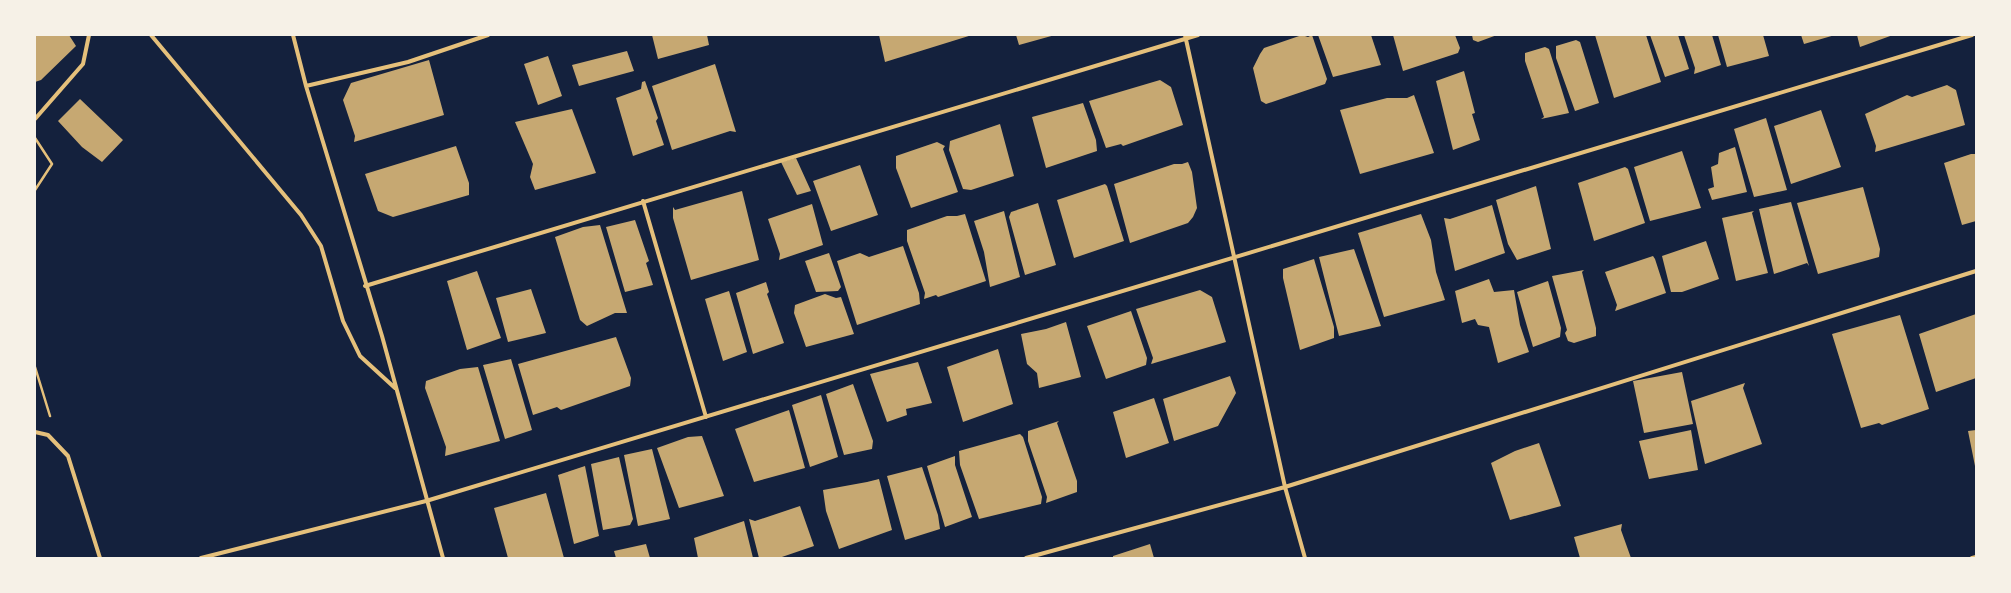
<svg xmlns="http://www.w3.org/2000/svg" width="2011" height="593" viewBox="0 0 2011 593" font-family="Karla,sans-serif">
  <style>
    .building { fill: #c6a872 }
    .lines { fill: none; stroke-linecap: round; stroke-linejoin: round }
    .path { stroke: #e5c07b; stroke-width: 2.5 }
    .minor { stroke: #e5c07b; stroke-width: 4 }
  </style>
  <rect width="100%" height="100%" fill="#14213d"/>
  <path class="building" d="M 35,35 L 69,35 L 76,46 L 41,80 L 35,82 Z
    M 652,35 L 707,35 L 709,45 L 658,59 Z
    M 879,35 L 972,35 L 885,62 Z
    M 1016,35 L 1055,35 L 1019,45 Z
    M 1302,35 L 1308,37 L 1312,35 L 1327,79 L 1325,84 L 1266,104 L 1261,101 L 1253,68 L 1260,54 L 1264,48 Z
    M 1318,35 L 1371,35 L 1381,65 L 1333,77 Z
    M 1393,35 L 1455,35 L 1460,48 L 1458,53 L 1403,71 Z
    M 1472,35 L 1497,35 L 1478,42 L 1473,40 Z
    M 1595,35 L 1646,35 L 1661,82 L 1614,98 Z
    M 1650,35 L 1678,35 L 1689,69 L 1665,77 Z
    M 1684,35 L 1712,35 L 1721,65 L 1694,74 L 1695,68 Z
    M 1718,35 L 1763,35 L 1769,56 L 1727,67 Z
    M 1801,35 L 1835,35 L 1804,44 Z
    M 1857,35 L 1893,35 L 1860,47 Z
    M 1576,40 L 1580,42 L 1599,103 L 1575,111 L 1556,58 L 1556,46 Z
    M 1545,47 L 1549,49 L 1569,113 L 1541,119 L 1544,117 L 1525,61 L 1525,53 Z
    M 627,51 L 634,71 L 579,86 L 572,65 Z
    M 548,56 L 562,96 L 538,105 L 524,64 Z
    M 429,60 L 444,115 L 354,142 L 355,136 L 343,100 L 351,83 Z
    M 715,64 L 736,132 L 730,131 L 672,150 L 652,86 Z
    M 1464,71 L 1475,113 L 1472,114 L 1480,140 L 1453,150 L 1436,81 Z
    M 1160,80 L 1171,87 L 1183,125 L 1123,146 L 1121,144 L 1106,148 L 1089,101 Z
    M 645,81 L 658,118 L 656,121 L 664,145 L 633,156 L 616,98 L 641,89 L 642,82 Z
    M 1947,85 L 1956,90 L 1965,125 L 1875,152 L 1876,146 L 1865,114 L 1907,95 L 1912,97 Z
    M 1414,95 L 1434,153 L 1360,174 L 1340,110 L 1387,98 L 1407,98 Z
    M 80,99 L 123,140 L 102,162 L 82,147 L 58,121 Z
    M 1083,103 L 1096,140 L 1097,151 L 1046,168 L 1032,117 Z
    M 572,109 L 596,173 L 535,190 L 530,177 L 533,164 L 515,122 Z
    M 1821,110 L 1841,167 L 1791,184 L 1774,126 Z
    M 1766,118 L 1787,190 L 1754,197 L 1734,129 Z
    M 1000,124 L 1014,176 L 971,190 L 963,189 L 949,150 L 950,141 Z
    M 937,142 L 945,146 L 943,149 L 958,192 L 911,208 L 896,168 L 896,156 Z
    M 456,146 L 469,183 L 469,195 L 393,217 L 378,211 L 365,174 Z
    M 1735,147 L 1747,192 L 1712,200 L 1708,189 L 1714,187 L 1711,167 L 1718,164 L 1719,153 Z
    M 1682,151 L 1701,208 L 1650,221 L 1634,167 Z
    M 1971,154 L 1976,154 L 1976,221 L 1962,225 L 1944,163 Z
    M 796,158 L 811,191 L 797,195 L 781,162 Z
    M 1188,162 L 1192,172 L 1197,208 L 1193,217 L 1188,223 L 1130,243 L 1114,184 L 1174,164 L 1182,164 Z
    M 860,165 L 878,215 L 831,231 L 813,181 Z
    M 1625,167 L 1628,169 L 1645,223 L 1594,241 L 1578,183 Z
    M 1105,184 L 1107,186 L 1124,241 L 1074,258 L 1057,200 Z
    M 1536,186 L 1551,249 L 1517,260 L 1508,244 L 1496,200 Z
    M 1863,187 L 1880,249 L 1879,257 L 1818,274 L 1797,203 Z
    M 742,191 L 759,260 L 691,280 L 673,218 L 673,207 L 675,210 Z
    M 1791,202 L 1809,266 L 1807,263 L 1774,274 L 1759,209 Z
    M 1038,203 L 1056,265 L 1025,275 L 1009,217 L 1011,212 Z
    M 812,204 L 823,245 L 779,260 L 780,254 L 768,219 Z
    M 1492,205 L 1505,253 L 1455,271 L 1444,218 L 1450,219 Z
    M 1004,211 L 1020,277 L 990,287 L 984,252 L 974,221 Z
    M 1754,211 L 1752,213 L 1768,273 L 1736,281 L 1722,218 Z
    M 965,214 L 986,281 L 938,297 L 936,295 L 924,299 L 925,293 L 907,241 L 907,230 L 947,216 L 957,216 Z
    M 1421,214 L 1431,240 L 1436,272 L 1445,300 L 1384,317 L 1358,233 Z
    M 635,220 L 649,261 L 646,263 L 653,285 L 625,292 L 606,227 Z
    M 600,225 L 627,313 L 615,313 L 587,326 L 580,320 L 555,237 L 583,227 Z
    M 1706,241 L 1719,279 L 1682,292 L 1671,292 L 1662,256 Z
    M 903,246 L 919,293 L 920,304 L 857,325 L 837,261 L 860,253 L 869,257 Z
    M 1354,249 L 1381,326 L 1339,336 L 1319,257 Z
    M 829,253 L 841,287 L 838,291 L 816,292 L 805,261 Z
    M 1653,256 L 1655,259 L 1666,293 L 1615,311 L 1617,305 L 1605,272 Z
    M 1314,259 L 1334,327 L 1334,338 L 1300,350 L 1283,278 L 1283,269 Z
    M 1584,270 L 1582,272 L 1596,328 L 1596,336 L 1574,343 L 1568,341 L 1565,333 L 1567,330 L 1552,276 Z
    M 477,271 L 501,338 L 467,350 L 447,281 Z
    M 1489,279 L 1494,292 L 1514,290 L 1520,325 L 1529,352 L 1498,363 L 1489,327 L 1478,325 L 1475,319 L 1462,323 L 1455,291 Z
    M 1548,281 L 1561,328 L 1560,337 L 1533,347 L 1517,292 Z
    M 766,282 L 769,292 L 767,294 L 784,343 L 753,354 L 736,293 Z
    M 531,289 L 546,333 L 508,342 L 496,298 Z
    M 1200,290 L 1212,297 L 1226,342 L 1151,364 L 1153,358 L 1136,309 Z
    M 729,291 L 747,352 L 723,361 L 705,299 Z
    M 825,294 L 836,298 L 841,297 L 854,334 L 806,347 L 794,313 L 795,305 Z
    M 1131,311 L 1147,358 L 1146,365 L 1106,379 L 1087,326 Z
    M 1976,314 L 1976,378 L 1936,392 L 1919,334 Z
    M 1900,315 L 1929,409 L 1882,425 L 1879,423 L 1861,428 L 1832,334 Z
    M 1066,322 L 1081,377 L 1039,388 L 1037,373 L 1027,364 L 1021,334 L 1046,329 Z
    M 616,337 L 631,378 L 630,386 L 561,410 L 557,407 L 533,415 L 518,364 Z
    M 998,349 L 1013,404 L 963,422 L 947,367 Z
    M 511,359 L 532,430 L 505,439 L 483,365 Z
    M 918,362 L 932,403 L 906,409 L 907,415 L 887,422 L 870,374 Z
    M 478,367 L 500,441 L 445,456 L 446,447 L 425,388 L 426,381 L 460,369 Z
    M 1682,372 L 1693,424 L 1644,433 L 1633,381 Z
    M 1230,376 L 1236,393 L 1218,426 L 1174,441 L 1163,399 Z
    M 1745,383 L 1743,388 L 1762,444 L 1705,464 L 1691,401 Z
    M 853,384 L 873,441 L 872,449 L 844,455 L 826,394 Z
    M 821,395 L 838,457 L 810,467 L 792,405 Z
    M 1154,398 L 1169,443 L 1126,458 L 1113,412 Z
    M 789,410 L 805,468 L 754,482 L 735,429 Z
    M 1059,421 L 1057,423 L 1077,481 L 1077,492 L 1046,503 L 1047,497 L 1028,441 L 1028,431 Z
    M 1691,430 L 1698,470 L 1649,479 L 1639,441 Z
    M 1976,430 L 1976,466 L 1975,466 L 1968,431 Z
    M 1020,434 L 1023,437 L 1042,497 L 1041,504 L 979,519 L 960,465 L 959,451 Z
    M 702,436 L 724,496 L 679,508 L 657,448 L 688,437 Z
    M 1539,443 L 1561,506 L 1510,520 L 1491,463 L 1515,451 Z
    M 652,449 L 670,519 L 638,526 L 624,455 Z
    M 955,456 L 955,465 L 972,517 L 945,527 L 927,466 Z
    M 619,457 L 633,519 L 630,525 L 603,530 L 591,464 Z
    M 585,466 L 599,536 L 574,544 L 558,475 Z
    M 922,467 L 938,515 L 940,529 L 905,540 L 887,476 Z
    M 879,479 L 892,530 L 839,549 L 826,511 L 823,490 L 867,482 Z
    M 546,493 L 564,558 L 508,558 L 494,508 Z
    M 800,506 L 814,546 L 779,558 L 759,558 L 749,519 L 755,521 Z
    M 744,521 L 753,558 L 698,558 L 694,538 Z
    M 1622,524 L 1621,530 L 1631,558 L 1580,558 L 1574,537 Z
    M 646,544 L 650,558 L 616,558 L 614,551 Z
    M 1150,544 L 1154,558 L 1113,558 L 1113,556 Z"/>
  <g class="lines">
    <path class="path" d="M 35,190 L 52,164 L 35,138
      M 35,367 L 50,416"/>
    <path class="minor" d="M 151,35 L 301,215 L 321,246 L 343,321 L 360,356 L 395,388
      M 293,35 L 306,86 L 382,336 L 443,558
      M 1185,35 L 1285,487 L 1305,558
      M 306,86 L 408,62 L 488,35
      M 35,119 L 83,64 L 89,35
      M 643,201 L 706,417
      M 365,286 L 1198,35
      M 35,432 L 48,435 L 68,456 L 100,558
      M 201,558 L 426,501 L 1972,35
      M 1026,558 L 1285,487 L 1976,271
      M 1972,558 L 1976,557"/>
  </g>
  <rect width="2011" height="593" fill="none" stroke="#f6f1e7" stroke-width="72"/>
</svg>
